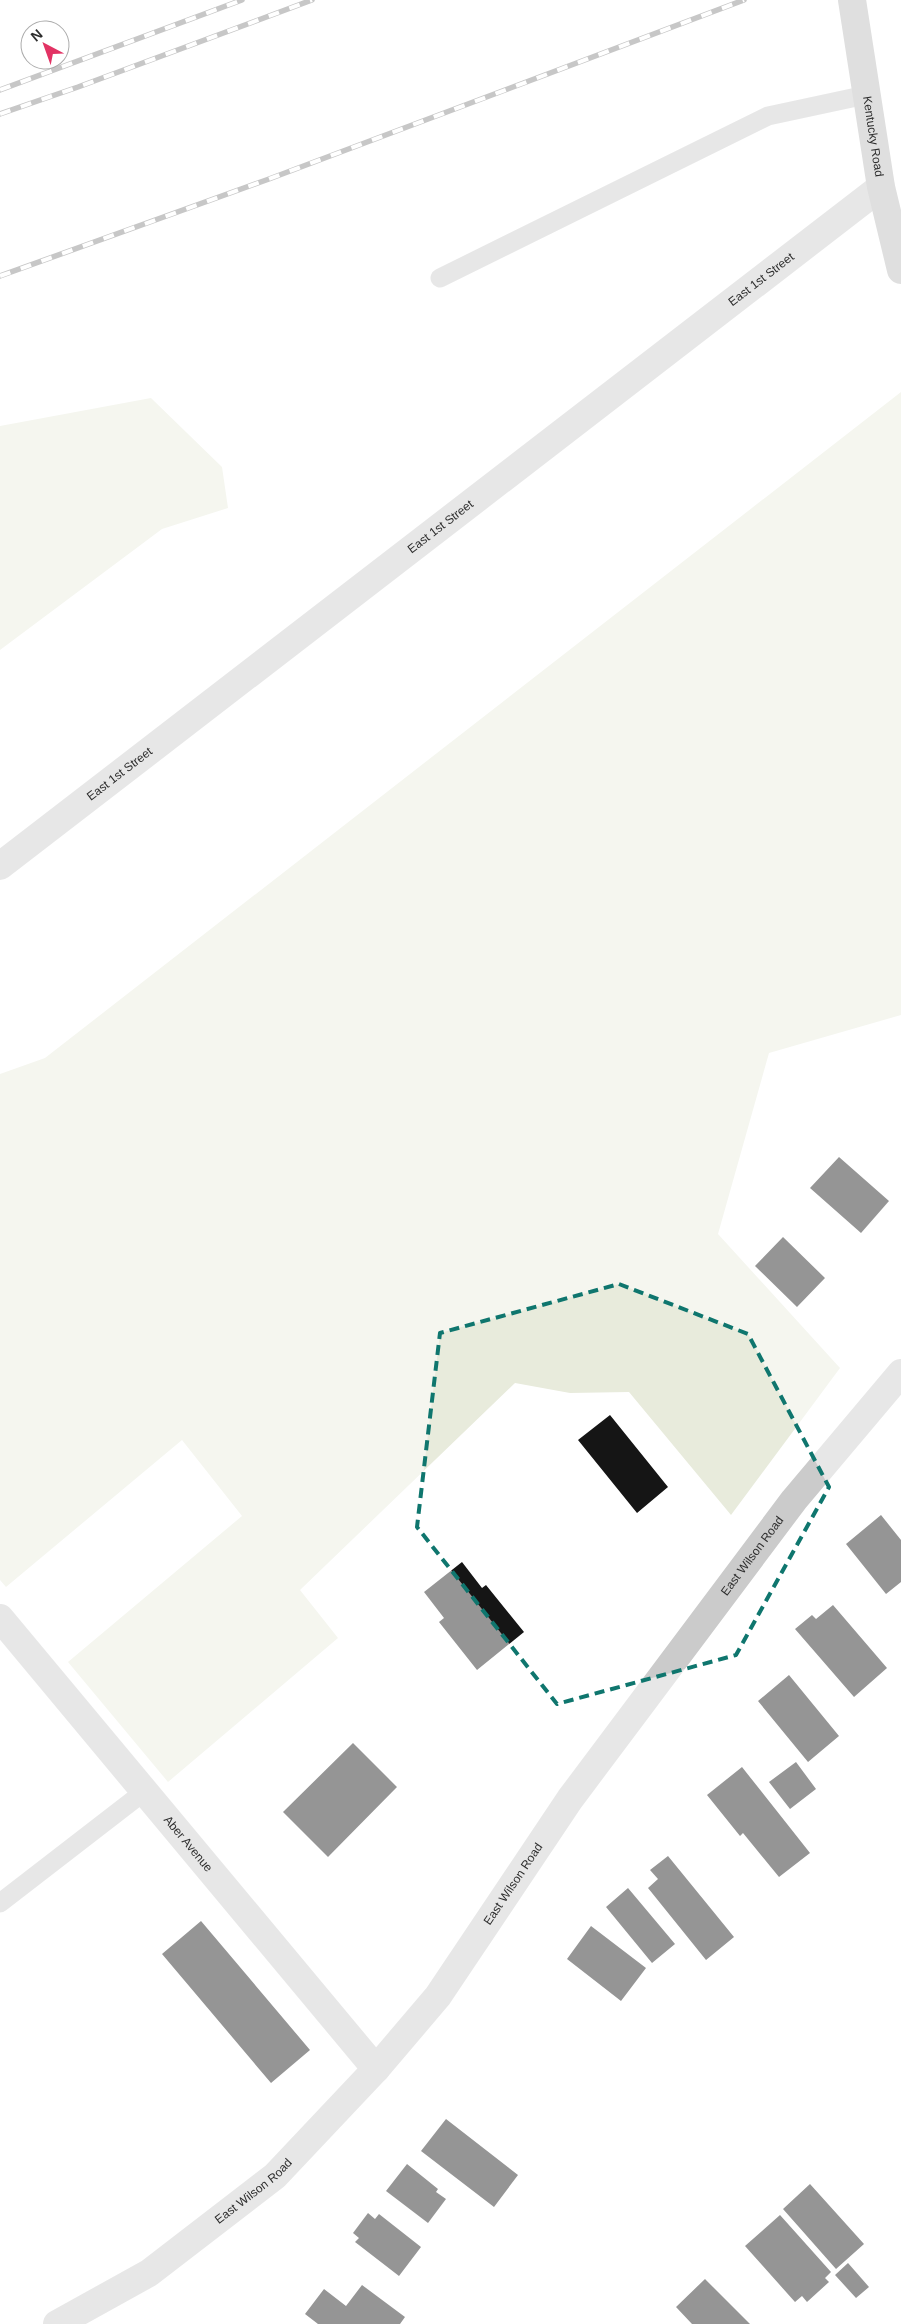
<svg xmlns="http://www.w3.org/2000/svg" width="901" height="2324" viewBox="0 0 901 2324" font-family="Arial,sans-serif">
  <style>
    .green { fill: #e8ebdc }
    .building { fill: #151515 }
    .lines { fill: none; stroke-linecap: round; stroke-linejoin: round }
    .lane { stroke: #cbcbcb; stroke-width: 19 }
    .street { stroke: #cbcbcb; stroke-width: 28 }
    .secondary { stroke: #b8b8b8; stroke-width: 28 }
    .rail-casing { stroke: #838383; stroke-width: 5.5 }
    .rail { stroke: #fff; stroke-width: 4; stroke-dasharray: 11; stroke-linecap: butt }
    .marked { fill: none; stroke: #0f766e; stroke-width: 4; stroke-dasharray: 10 6; stroke-linejoin: round }
    .labels { text-anchor: middle; dominant-baseline: central; stroke-width: 5; stroke-linejoin: round; paint-order: stroke }
    .street-label { font-size: 12px; fill: #2e2e2e; stroke: #fff }
  </style>
  <rect width="100%" height="100%" fill="#fff"/>
  <path class="green" d="M 901,392 L 901,1015 L 769,1053 L 718,1234 L 840,1368 L 731,1515 L 629,1392 L 570,1393 L 515,1383 L 300,1590 L 338,1638 L 168,1782 L 68,1662 L 242,1516 L 182,1440 L 6,1587 L 0,1580 L 0,1074 L 45,1058 Z
    M 151,398 L 222,467 L 228,508 L 162,529 L 0,650 L 0,426 Z"/>
  <path class="building" d="M 839,1157 L 889,1201 L 861,1233 L 810,1188 Z
    M 783,1237 L 825,1278 L 797,1307 L 755,1266 Z
    M 610,1415 L 668,1487 L 637,1513 L 578,1440 Z
    M 881,1515 L 901,1540 L 901,1582 L 886,1594 L 846,1544 Z
    M 462,1562 L 482,1588 L 486,1585 L 524,1632 L 477,1670 L 439,1622 L 444,1618 L 424,1592 Z
    M 833,1605 L 887,1668 L 854,1697 L 795,1629 L 812,1615 L 816,1619 Z
    M 789,1675 L 839,1736 L 808,1762 L 758,1701 Z
    M 353,1743 L 397,1787 L 328,1857 L 283,1812 Z
    M 796,1762 L 816,1789 L 790,1809 L 769,1782 Z
    M 742,1767 L 810,1853 L 779,1877 L 743,1833 L 740,1836 L 707,1795 Z
    M 668,1856 L 734,1937 L 706,1960 L 648,1888 L 658,1879 L 650,1870 Z
    M 628,1888 L 675,1944 L 652,1963 L 606,1907 Z
    M 201,1921 L 310,2050 L 271,2083 L 162,1954 Z
    M 591,1926 L 646,1968 L 621,2001 L 567,1959 Z
    M 446,2119 L 518,2175 L 494,2207 L 421,2151 Z
    M 407,2164 L 438,2189 L 436,2192 L 446,2199 L 428,2223 L 386,2191 Z
    M 810,2184 L 864,2244 L 836,2269 L 783,2209 Z
    M 368,2213 L 375,2219 L 379,2214 L 421,2247 L 399,2276 L 355,2242 L 359,2238 L 353,2233 Z
    M 780,2215 L 831,2272 L 825,2278 L 829,2282 L 807,2302 L 802,2296 L 795,2302 L 745,2246 Z
    M 848,2263 L 869,2287 L 856,2298 L 835,2275 Z
    M 705,2279 L 750,2324 L 692,2324 L 676,2307 Z
    M 362,2285 L 405,2317 L 400,2324 L 318,2324 L 305,2314 L 324,2289 L 346,2306 Z"/>
  <g class="lines">
    <path class="lane" d="M 440,278 L 768,116 L 866,95
      M 0,1903 L 145,1791"/>
    <g class="street">
      <path id="s1" d="M 0,866 L 881,187"/>
      <path id="s2" d="M 0,1618 L 376,2069"/>
      <path id="s3" d="M 57,2324 L 149,2273 L 275,2176 L 376,2069 L 438,1996 L 570,1799 L 794,1500 L 901,1373"/>
    </g>
    <path class="secondary" id="s4" d="M 852,0 L 881,187 L 901,270"/>
    <defs>
      <path id="rail" d="M 0,90 L 242,0
        M 0,114 L 78,87 L 312,0
        M 0,276 L 269,179 L 744,0"/>
    </defs>
    <use href="#rail" class="rail-casing"/>
    <use href="#rail" class="rail"/>
  </g>
  <path d="M0 0H901V2324H0ZM 619,1284 L 748,1334 L 829,1487 L 736,1655 L 557,1704 L 417,1527 L 440,1333 Z" fill="#fff" fill-opacity=".55" fill-rule="evenodd"/>
  <path class="marked" d="M 619,1284 L 748,1334 L 829,1487 L 736,1655 L 557,1704 L 417,1527 L 440,1333 Z"/>
  <g class="labels">
    <g class="street-label">
      <text stroke="none"><textPath href="#s4" startOffset="138">Kentucky Road</textPath></text>
      <text stroke="none"><textPath href="#s1" startOffset="961">East 1st Street</textPath></text>
      <text stroke="none"><textPath href="#s1" startOffset="556">East 1st Street</textPath></text>
      <text stroke="none"><textPath href="#s1" startOffset="151">East 1st Street</textPath></text>
      <text stroke="none"><textPath href="#s3" startOffset="1048">East Wilson Road</textPath></text>
      <text stroke="none"><textPath href="#s2" startOffset="294">Aber Avenue</textPath></text>
      <text stroke="none"><textPath href="#s3" startOffset="642">East Wilson Road</textPath></text>
      <text stroke="none"><textPath href="#s3" startOffset="238">East Wilson Road</textPath></text>
    </g>
  </g>
  <g transform="translate(45 45) rotate(319)"><circle r="24" fill="#ffffff" stroke="#ababab"/>
  <path d="M0-4L9 19L0 12L-9 19Z" fill="#e23364"/>
  <text y="-8" font-size="14" font-weight="bold" text-anchor="middle" fill="#2e2e2e">N</text>
  </g>
</svg>
